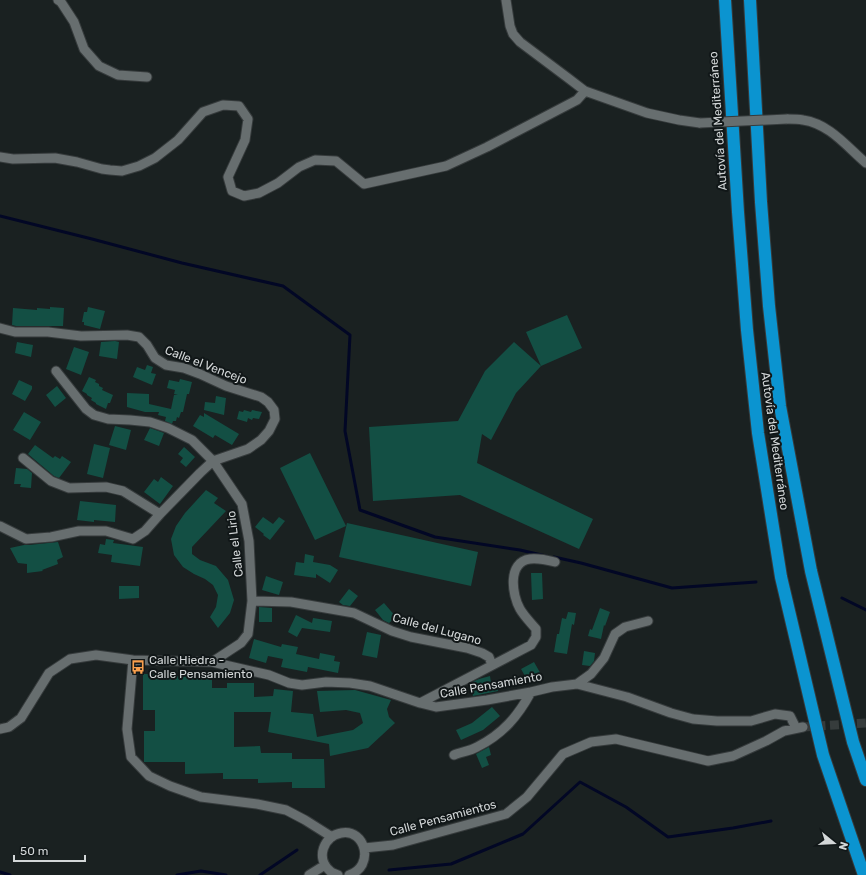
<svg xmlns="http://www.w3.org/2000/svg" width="866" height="875" viewBox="0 0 866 875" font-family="Rubik,sans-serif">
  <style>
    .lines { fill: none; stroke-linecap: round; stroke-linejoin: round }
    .stream { stroke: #020725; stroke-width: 3 }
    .building { fill: #134f44 }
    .street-tunnel { stroke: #363c3c; stroke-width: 9; stroke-dasharray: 9 4.5; stroke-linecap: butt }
    .street-casing { stroke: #363b3c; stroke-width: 11 }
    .highway-casing { stroke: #363b3c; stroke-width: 14 }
    .street { stroke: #676e6f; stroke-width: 9 }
    .highway { stroke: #0b94d0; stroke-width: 12 }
    .street-bridge-casing { stroke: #363b3c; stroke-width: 11; stroke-linecap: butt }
    .street-bridge { stroke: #676e6f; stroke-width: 9 }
    .labels { text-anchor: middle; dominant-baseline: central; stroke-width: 4; stroke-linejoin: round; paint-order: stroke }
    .street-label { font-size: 12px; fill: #d3d7d8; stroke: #111718 }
    .poi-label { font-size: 12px; fill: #d3d7d8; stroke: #111718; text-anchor: start }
  </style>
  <rect width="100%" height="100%" fill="#1a2121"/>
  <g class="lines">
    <path class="stream" d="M 0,216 L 92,239 L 182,263 L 283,286 L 350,335 L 345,431 L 360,510 L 435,537 L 520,550 L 546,556
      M 554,557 L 581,563 L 672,588 L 756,582
      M 842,598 L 866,610
      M 389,870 L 451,864 L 523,834 L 580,782 L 626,807 L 668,837 L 733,828 L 771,821
      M 0,872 L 10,875
      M 177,875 L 201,871 L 226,875
      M 260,875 L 297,850"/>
  </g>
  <path class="building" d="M 50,307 L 64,308 L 63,326 L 16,326 L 12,325 L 13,308 L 37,310 L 37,308 L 50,309 Z
    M 88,307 L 105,311 L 100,329 L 84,325 L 84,322 L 82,322 L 84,312 L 87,312 Z
    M 567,315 L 582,348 L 541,366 L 526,332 Z
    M 115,341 L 119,342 L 117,359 L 99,356 L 101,342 Z
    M 17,342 L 33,345 L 31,357 L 15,353 Z
    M 514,342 L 541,366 L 516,393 L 491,440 L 482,434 L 477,463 L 593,519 L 579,549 L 460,495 L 373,501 L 369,427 L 458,421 L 485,371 Z
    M 74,347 L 89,352 L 81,375 L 66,369 Z
    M 147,365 L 153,367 L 151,373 L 156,374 L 152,385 L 133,377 L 137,367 L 145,370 Z
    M 89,377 L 96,380 L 95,382 L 99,384 L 99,386 L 103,388 L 102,390 L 113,395 L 110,403 L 108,403 L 106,409 L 96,404 L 96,403 L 91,400 L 92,398 L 87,395 L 87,394 L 82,391 Z
    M 180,379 L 192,382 L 189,394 L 187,394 L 183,412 L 181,412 L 179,418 L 177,417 L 176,421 L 173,421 L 172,424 L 165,421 L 166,417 L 158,415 L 159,412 L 145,412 L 127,407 L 127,393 L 149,394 L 149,404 L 171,409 L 174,395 L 178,395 L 174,394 L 175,390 L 167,388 L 169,380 L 179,382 Z
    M 19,380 L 32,386 L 32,389 L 25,401 L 12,394 Z
    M 57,386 L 66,398 L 55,407 L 46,395 Z
    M 216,396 L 226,398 L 224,415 L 204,410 L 205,402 L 215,403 Z
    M 244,410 L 251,412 L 252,410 L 262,412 L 259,419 L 253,418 L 252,420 L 248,418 L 247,422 L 237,419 L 239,411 L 243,412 Z
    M 24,412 L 41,422 L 30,440 L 13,430 Z
    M 204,413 L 239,434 L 232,445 L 215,435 L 213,438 L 193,426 L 200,415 L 204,417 Z
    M 115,426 L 131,430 L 126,450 L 109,445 Z
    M 150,428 L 164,433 L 159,446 L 144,440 Z
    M 94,444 L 110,448 L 103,478 L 87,474 Z
    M 35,445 L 53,458 L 55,456 L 60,459 L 62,456 L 71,462 L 59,478 L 54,476 L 28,454 Z
    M 184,447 L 195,457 L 186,467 L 180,462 L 183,458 L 178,454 Z
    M 310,453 L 346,526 L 315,540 L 280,468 Z
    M 16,468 L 27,469 L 32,473 L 31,488 L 20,487 L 21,484 L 14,484 Z
    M 161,477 L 173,486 L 160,504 L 144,492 L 154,479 L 158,482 Z
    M 206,490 L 218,498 L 214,503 L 226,511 L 192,547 L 192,554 L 200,560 L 216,566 L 228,580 L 234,600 L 230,613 L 218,628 L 210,617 L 216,607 L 218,595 L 213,585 L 205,579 L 194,574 L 183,567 L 174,555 L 171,539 L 176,526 L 185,513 Z
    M 80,501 L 116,505 L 115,522 L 94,520 L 94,522 L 77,520 Z
    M 263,517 L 273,524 L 279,517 L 285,521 L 270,540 L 263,535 L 264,534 L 255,527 Z
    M 347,523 L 478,552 L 471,586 L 339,557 Z
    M 106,539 L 114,540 L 113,543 L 143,547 L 140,566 L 111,562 L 112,555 L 98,553 L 100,544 L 105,545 Z
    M 58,542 L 63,557 L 57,560 L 58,564 L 42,570 L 43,571 L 27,573 L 27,564 L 18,563 L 10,548 L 24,545 L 29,545 Z
    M 305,554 L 314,556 L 313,562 L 330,565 L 338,570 L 330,583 L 316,574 L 316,578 L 294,575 L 296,562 L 304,563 Z
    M 531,573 L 542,573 L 543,599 L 532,600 Z
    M 266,576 L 283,582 L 279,595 L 262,590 Z
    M 119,586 L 139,586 L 139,598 L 119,599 Z
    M 349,589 L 358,596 L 350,606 L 343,605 L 339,602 Z
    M 384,603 L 396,617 L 389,623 L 383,620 L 375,610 Z
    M 259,607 L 272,608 L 272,622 L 259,622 Z
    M 600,608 L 610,612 L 605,626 L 604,625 L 601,639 L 588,636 L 590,629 L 592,630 Z
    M 568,612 L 576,613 L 574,625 L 572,624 L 567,654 L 554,652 L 557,634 L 559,634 L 562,618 L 566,619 Z
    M 296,615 L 312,623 L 313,618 L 332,621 L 330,632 L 302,628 L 297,637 L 288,632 Z
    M 367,632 L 381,635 L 377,658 L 362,655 Z
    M 254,639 L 281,647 L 282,644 L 298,647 L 296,654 L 319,659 L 320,653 L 335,656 L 334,661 L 340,662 L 338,673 L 308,667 L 307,672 L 281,667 L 283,659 L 268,656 L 266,663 L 249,658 Z
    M 584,651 L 595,653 L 594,661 L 590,666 L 582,665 Z
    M 534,662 L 542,676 L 529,683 L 521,669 Z
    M 143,674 L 171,674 L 171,676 L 212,676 L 212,688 L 227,688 L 227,683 L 254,683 L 254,697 L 273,696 L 274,689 L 293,691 L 291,712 L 313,714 L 317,737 L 353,730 L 363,723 L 360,713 L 346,710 L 320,712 L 317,691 L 355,690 L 391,700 L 387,709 L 389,717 L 395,723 L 368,748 L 330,756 L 329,744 L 268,732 L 271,712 L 234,712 L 234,747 L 260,746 L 261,753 L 292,753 L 292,759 L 324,759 L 325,788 L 292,788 L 292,782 L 258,783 L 258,779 L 223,779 L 223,773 L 185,774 L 185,762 L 144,762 L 144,731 L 155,731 L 155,710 L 143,710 Z
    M 490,676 L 491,683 L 496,682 L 498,691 L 473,696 L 470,683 L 479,679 Z
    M 492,707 L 500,716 L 483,730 L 461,740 L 456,730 L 472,723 Z
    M 489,747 L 491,755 L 486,757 L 489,765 L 482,768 L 476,754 Z"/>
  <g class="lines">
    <path class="street-tunnel" d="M 803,727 L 866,723"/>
    <defs>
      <path id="street" d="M 58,0 L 61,2 L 74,22 L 84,49 L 99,66 L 118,75 L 147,77
        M 506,0 L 510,26 L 513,34 L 520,42 L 568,78 L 585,91 L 647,113 L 679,120 L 700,123
        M 787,119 C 792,119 798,119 803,120 C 830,124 847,147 866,163
        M 0,157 L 13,159 L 55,158 L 77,162 L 102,169 L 110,170 L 122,171 L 139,166 L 155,158 L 178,140 L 203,112 L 223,105 L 239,106 L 248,119 L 245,140 L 228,177 L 232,191 L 244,196 L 259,193 L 278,183 L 299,167 L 315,160 L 336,161 L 364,184 L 446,166 L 487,147 L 577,100 L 585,91
        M 0,328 L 15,332 L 48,332 L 81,336 L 127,335 L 139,337 L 147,345 L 155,358 L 166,365 L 184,368 L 200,374 L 226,386 L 261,397 L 268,402 L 274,410 L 275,419 L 269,431 L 261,440 L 248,449 L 213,461 L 200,473 L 160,514 L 145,531 L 133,539 L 106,531 L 79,531 L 51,537 L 26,539 L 0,526
        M 56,371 L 86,409 L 94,415 L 108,419 L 130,420 L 150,422 L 168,428 L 192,440 L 213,461 L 242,504 L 249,541 L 252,601 L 248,634 L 241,643 L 212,662
        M 23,458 L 51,481 L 69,488 L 106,487 L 123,491 L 160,514
        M 252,601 L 291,602 L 354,613 L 392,631 L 411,637 L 467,648 L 482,653 L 489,657 L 492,665
        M 133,660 L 127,729 L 131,757 L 149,776 L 170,786 L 201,797 L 257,804 L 286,810 L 305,820 L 332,837
        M 577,684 L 591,674 L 604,658 L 615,634 L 625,627 L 648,621
        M 420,703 L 531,645 L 536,637 L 536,629 C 531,623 524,616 520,609 C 512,595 507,562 530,559 C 538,558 547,560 555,562
        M 0,729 L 9,727 L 21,718 L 49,673 L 70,659 L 96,655 L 133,660 L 212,662 L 269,675 L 289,683 L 302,685 L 326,682 L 350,683 L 370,686 L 420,703 L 436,707 L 487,700 L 531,692 L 552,687 L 577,684 L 627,697 L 671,713 L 693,719 L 717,721 L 751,721 L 775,714 L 790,716 L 796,728
        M 454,755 C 461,752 470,751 477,747 C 503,734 518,716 531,692
        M 364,848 L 393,845 L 506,814 L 527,797 L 563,754 L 591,742 L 616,739 L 708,761 L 733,756 L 766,741 L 784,731 L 803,727
        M 309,875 L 325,865
        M 338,875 C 335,874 332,873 330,871 C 315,858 324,836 341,833 C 366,828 375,867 349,875"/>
      <path id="highway" d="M 725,0 L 738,212 L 747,330 L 758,433 L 781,577 L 823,755 L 864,875
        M 750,0 L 761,202 L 769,306 L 780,406 L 811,571 L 853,742 L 866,780"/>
    </defs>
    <use href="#street" class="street-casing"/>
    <use href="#highway" class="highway-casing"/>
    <use href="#street" class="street"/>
    <use href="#highway" class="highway"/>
    <defs>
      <path id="street-bridge" d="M 700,123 L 787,119"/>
    </defs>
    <use href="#street-bridge" class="street-bridge-casing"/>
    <use href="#street-bridge" class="street-bridge"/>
  </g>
  <defs>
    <symbol id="bus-bare" viewBox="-9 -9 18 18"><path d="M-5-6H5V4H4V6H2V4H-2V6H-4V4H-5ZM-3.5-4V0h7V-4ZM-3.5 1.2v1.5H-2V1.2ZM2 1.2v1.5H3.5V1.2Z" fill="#f99f4d" stroke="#111718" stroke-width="2.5" paint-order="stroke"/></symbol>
  </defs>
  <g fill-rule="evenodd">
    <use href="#bus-bare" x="128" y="657" width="20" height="20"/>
  </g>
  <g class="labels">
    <g class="street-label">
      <text transform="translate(718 121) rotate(-94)">Autovía del Mediterráneo</text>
      <text transform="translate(206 365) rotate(21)">Calle el Vencejo</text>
      <text transform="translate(775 441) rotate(82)">Autovía del Mediterráneo</text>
      <text transform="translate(235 544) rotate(-97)">Calle el Lirio</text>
      <text transform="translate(437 629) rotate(15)">Calle del Lugano</text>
      <text transform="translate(491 685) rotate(-10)">Calle Pensamiento</text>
      <text transform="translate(443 818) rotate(-15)">Calle Pensamientos</text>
    </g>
    <g class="poi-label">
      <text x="149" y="660">Calle Hiedra -<tspan x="149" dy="14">Calle Pensamiento</tspan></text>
    </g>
  </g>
  <g transform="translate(834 843) rotate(108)" stroke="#111718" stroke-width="3" paint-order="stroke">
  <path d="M0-3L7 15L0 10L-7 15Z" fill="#d3d7d8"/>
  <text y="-6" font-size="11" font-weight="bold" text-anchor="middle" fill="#d3d7d8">N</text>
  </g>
  <path d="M14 855v6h71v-6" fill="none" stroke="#d3d7d8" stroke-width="2"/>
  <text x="20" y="855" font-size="12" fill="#d3d7d8" stroke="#111718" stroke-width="3" paint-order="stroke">50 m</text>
</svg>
